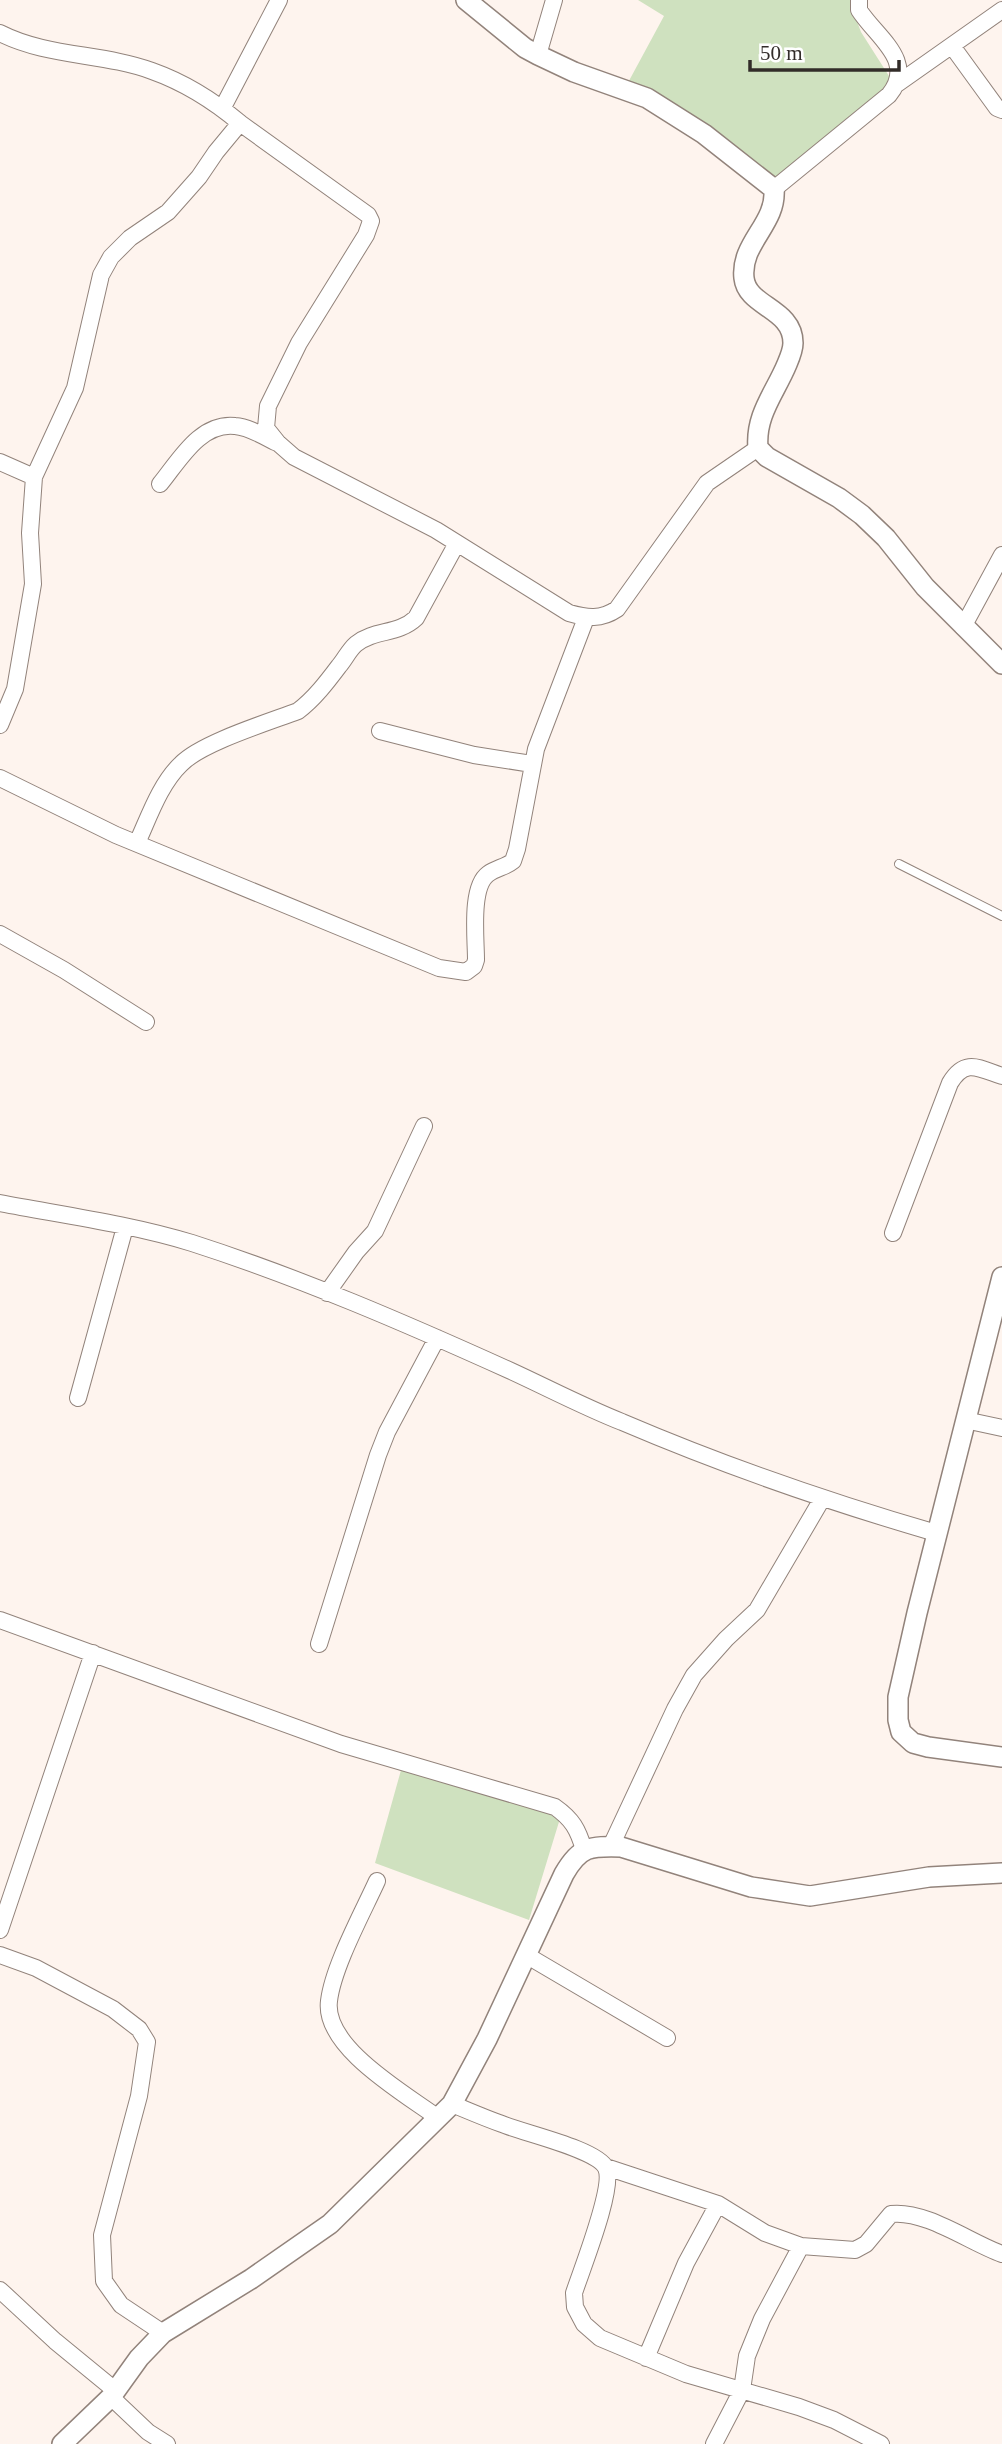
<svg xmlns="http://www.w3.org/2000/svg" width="1002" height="2444" viewBox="0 0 1002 2444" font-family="'Times New Roman',serif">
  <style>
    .green { fill: #cfe1bf }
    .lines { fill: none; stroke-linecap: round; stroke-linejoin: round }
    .service-casing { stroke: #92837b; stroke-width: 10 }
    .minor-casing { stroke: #92837b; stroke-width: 18 }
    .tertiary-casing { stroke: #92837b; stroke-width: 22 }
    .service { stroke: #fff; stroke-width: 8 }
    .minor { stroke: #fff; stroke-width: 16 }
    .tertiary { stroke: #fff; stroke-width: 19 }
  </style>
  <rect width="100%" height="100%" fill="#fef4ee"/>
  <path class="green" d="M 638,0 L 857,0 L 853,11 L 861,32 L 896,87 L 775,188 L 624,90 L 664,16 Z
    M 403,1763 L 562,1812 L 529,1920 L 375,1863 Z"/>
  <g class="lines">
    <defs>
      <path id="service" d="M 899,864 L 1002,916"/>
      <path id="minor" d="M 0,33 C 47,57 103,53 152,71 C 183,82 215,102 240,123
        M 952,46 L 997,108 L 1002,110
        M 538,55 L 554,0
        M 897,84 L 1002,10
        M 222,109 L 279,0
        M 774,189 L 889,95 C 917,61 876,37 859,10 L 859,0
        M 0,462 L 34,477
        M 160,484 C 179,461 200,422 235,426 C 249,427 263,436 275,442
        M 963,627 L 1002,555
        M 0,725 L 15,689 L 33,584 L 30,533 L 34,477 L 75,388 L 101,275 L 111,257 L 130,238 L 168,212 L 199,177 L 216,152 L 240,123 L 368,215 L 371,221 L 366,235 L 299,343 L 268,406 L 266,428 L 278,443 L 294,457 L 436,530 L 569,613 C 587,618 601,620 617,609 L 707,483 L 758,448
        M 380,731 L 474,755 L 532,764
        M 0,778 L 116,835 L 439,968 L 466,972 L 474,966 L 476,960 C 476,938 470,887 488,874 C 496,868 506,867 513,861 L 517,849 L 536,749 L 586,618
        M 137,843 C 149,817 160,784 181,764 C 201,743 269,722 298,711 C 314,699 327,682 339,666 C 345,659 349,650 356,644 C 375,629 398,635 416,618 L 457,543
        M 0,934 L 64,970 L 146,1022
        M 0,1203 C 63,1215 130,1224 192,1243 C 301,1278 407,1324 511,1371 C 548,1388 584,1407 622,1422 C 725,1466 829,1502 936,1533
        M 893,1233 L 950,1083 C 965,1058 978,1068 1002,1076
        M 327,1293 L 356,1252 L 375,1231 L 424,1126
        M 78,1398 L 125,1227
        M 965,1420 L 1002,1428
        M 0,1620 L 341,1744 L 555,1807 C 572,1819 578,1829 584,1850
        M 319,1644 L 378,1455 L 387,1432 L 437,1338
        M 611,1846 L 675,1709 L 694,1675 L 726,1639 L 757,1610 L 822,1499
        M 377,1881 C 362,1914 333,1967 329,2001 C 323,2047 404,2093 438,2118
        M 0,1930 L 93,1653
        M 0,1955 L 36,1968 L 113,2009 L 139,2029 L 147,2042 L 139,2096 L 102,2235 L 104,2281 L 121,2305 L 163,2333
        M 526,1955 L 667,2038
        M 452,2104 C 469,2111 485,2118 502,2124 C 523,2133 597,2149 606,2168 C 615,2187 581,2271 574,2293 L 575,2307 L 584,2324 L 600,2338 L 686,2374 L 799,2407 L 834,2420 L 881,2444
        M 606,2167 L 718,2204 L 765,2233 L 801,2246 L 855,2250 L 866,2244 L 891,2214 C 926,2210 969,2242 1002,2254
        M 0,2290 L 55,2341 L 116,2391
        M 646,2358 L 686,2263 L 718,2204
        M 111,2397 L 148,2432 L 167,2444
        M 714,2444 L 742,2390 L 747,2356 L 762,2319 L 801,2246"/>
      <path id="tertiary" d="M 466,0 L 525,48 L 538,55 L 574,72 L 647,98 L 704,134 L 774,189 C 777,224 740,243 744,278 C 747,307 793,308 793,343 C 793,350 790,357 787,364 C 775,393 755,415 758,448 L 767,457 L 839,498 L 862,515 L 886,538 L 925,587 L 1002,664
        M 1002,1277 L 917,1613 L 898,1697 L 898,1720 L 901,1732 L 913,1743 L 928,1747 L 1002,1757
        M 62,2444 L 111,2397 L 139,2358 L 163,2333 L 251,2279 L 330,2224 L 452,2104 L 487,2039 L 564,1874 C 580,1846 590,1846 621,1847 L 751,1887 L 810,1896 L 929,1877 L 1002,1873"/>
    </defs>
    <use href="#service" class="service-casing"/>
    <use href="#minor" class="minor-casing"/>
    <use href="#tertiary" class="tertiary-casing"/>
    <use href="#service" class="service"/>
    <use href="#minor" class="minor"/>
    <use href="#tertiary" class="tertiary"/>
  </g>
  <path d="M750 60v10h149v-10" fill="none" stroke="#322c29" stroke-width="3.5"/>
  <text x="760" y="60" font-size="21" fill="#322c29" stroke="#ffffff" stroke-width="5" paint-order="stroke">50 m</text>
</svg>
